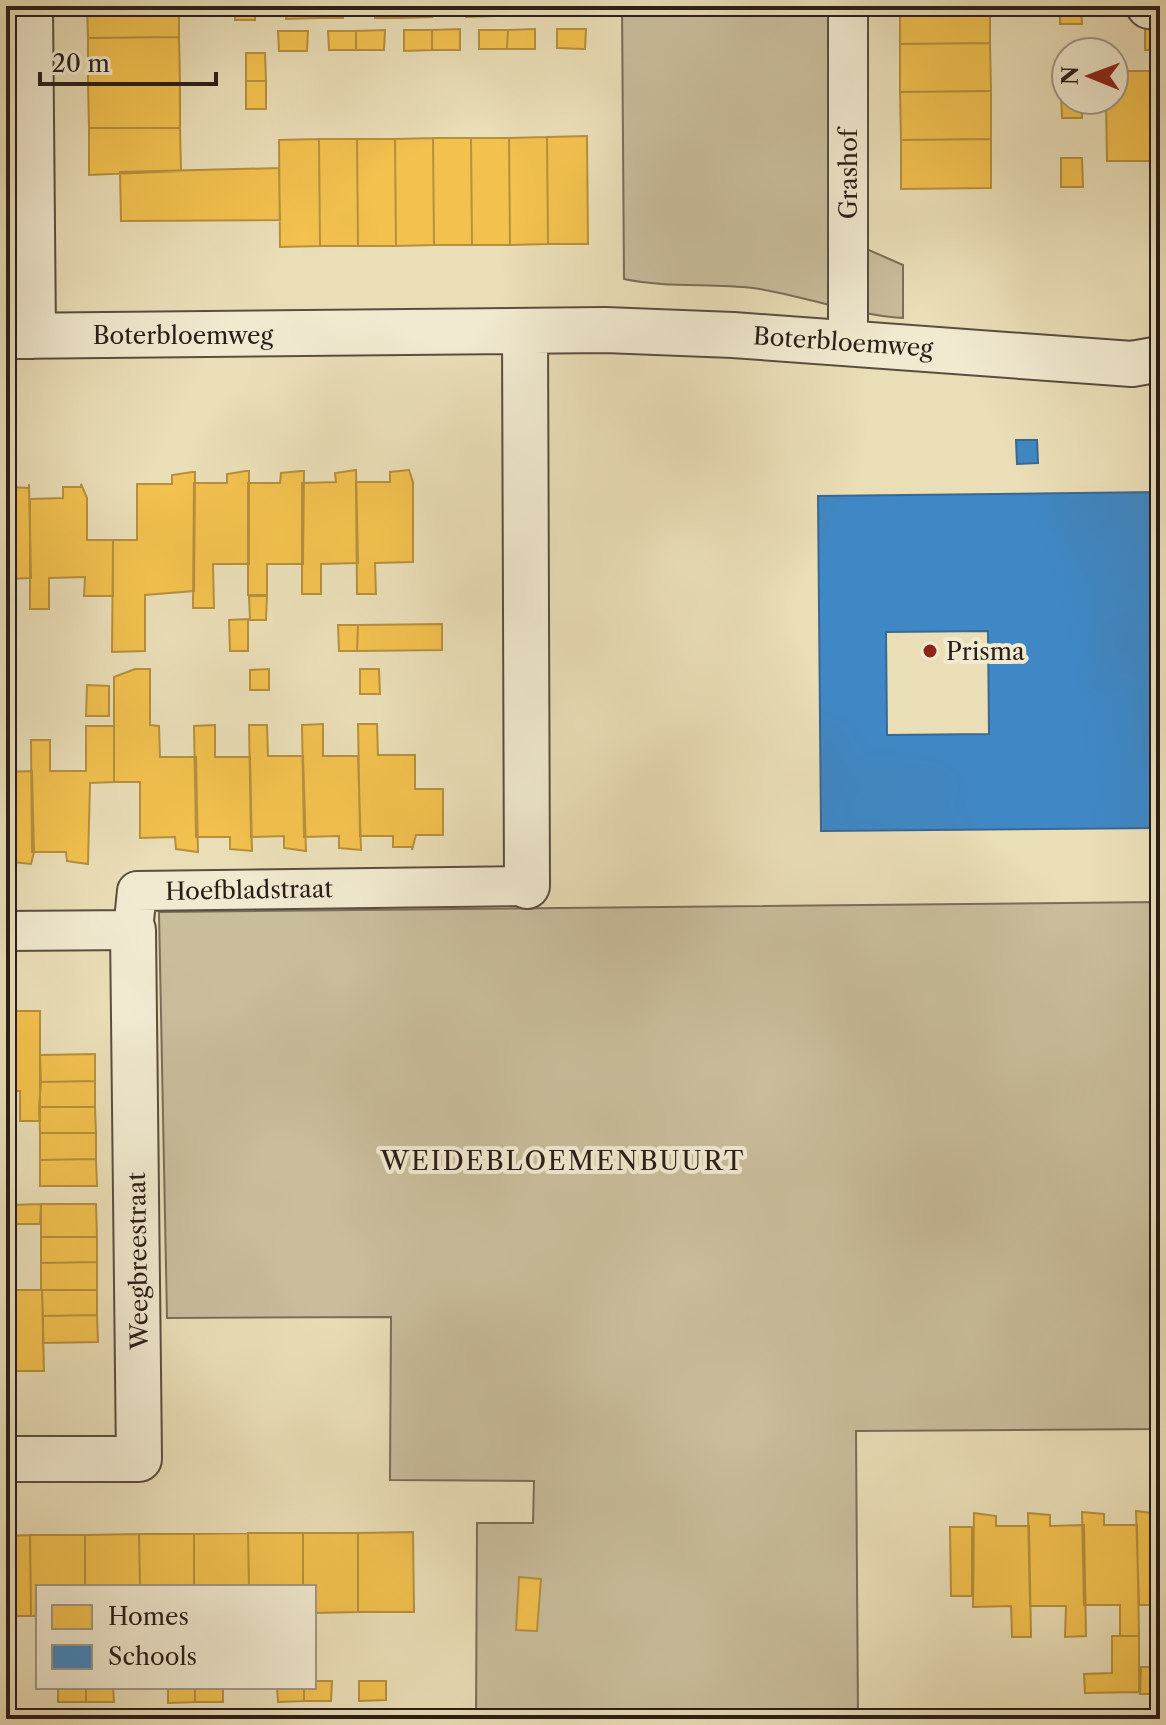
<svg xmlns="http://www.w3.org/2000/svg" width="1166" height="1725" viewBox="0 0 1166 1725" font-family="'Libre Caslon Text',serif">
  <style>
    .green { fill: #c9bd9c; stroke: #7a6e5a; stroke-width: 2 }
    .homes { fill: #f2c14e; stroke: #b6903e; stroke-width: 2 }
    .schools { fill: #3f88c5; stroke: #396891; stroke-width: 2; fill-rule: evenodd }
    .lines { fill: none; stroke-linecap: round; stroke-linejoin: round }
    .pedestrian-casing { stroke: #5a4e40; stroke-width: 42 }
    .minor-casing { stroke: #5a4e40; stroke-width: 48 }
    .pedestrian { stroke: #f1ead0; stroke-width: 38 }
    .minor { stroke: #f1ead0; stroke-width: 44 }
    .poi-dot { fill: #8f2418; stroke: #f1ead0; stroke-width: 3 }
    .labels { text-anchor: middle; dominant-baseline: central; stroke-width: 8; stroke-linejoin: round; paint-order: stroke }
    .street-label { font-size: 24px; fill: #2a1e19; stroke: #f1ead0 }
    .poi-label { font-size: 24px; fill: #2a1e19; stroke: #f1ead0; text-anchor: start }
    .neighbourhood-label { font-size: 26px; letter-spacing: 2px; fill: #2a1e19; stroke: #f1ead0 }
  </style>
  <rect width="100%" height="100%" fill="#eadeb7"/>
  <filter id="stains"><feTurbulence type="fractalNoise" baseFrequency=".0025" numOctaves="4"/><feColorMatrix values="0 0 0 0 .2 0 0 0 0 .09 0 0 0 0 .02 0 0 0 .5 -.17"/></filter>
  <radialGradient id="worn" r=".72"><stop offset=".6" stop-color="#630" stop-opacity="0"/><stop offset="1" stop-color="#630" stop-opacity=".3"/></radialGradient>
  <path class="green" d="M 622,6 L 828,6 L 830,233 L 903,265 L 903,318 C 851,315 804,295 753,288 C 709,283 667,288 624,279 Z
    M 1160,902 L 1160,1429 L 856,1431 L 858,1719 L 476,1719 L 477,1523 L 533,1523 L 534,1481 L 390,1480 L 391,1317 L 167,1318 L 159,912 Z"/>
  <path class="homes" d="M 87,6 L 179,6 L 179,37 L 88,38 Z
    M 235,6 L 255,6 L 255,20 L 235,20 Z
    M 287,6 L 314,6 L 315,18 L 286,19 Z
    M 314,6 L 343,6 L 343,18 L 315,18 Z
    M 375,6 L 404,6 L 403,18 L 375,18 Z
    M 404,6 L 431,6 L 432,17 L 403,18 Z
    M 466,6 L 493,6 L 493,16 L 466,17 Z
    M 493,6 L 522,6 L 521,16 L 493,16 Z
    M 556,6 L 585,6 L 585,16 L 557,16 Z
    M 900,6 L 990,6 L 990,43 L 900,44 Z
    M 1060,6 L 1081,6 L 1082,24 L 1060,24 Z
    M 1160,27 L 1160,50 L 1145,50 L 1145,28 Z
    M 460,29 L 460,50 L 432,50 L 432,30 Z
    M 535,29 L 535,49 L 507,49 L 508,30 Z
    M 557,29 L 586,29 L 585,49 L 557,48 Z
    M 385,30 L 384,50 L 356,50 L 356,31 Z
    M 404,30 L 432,30 L 432,50 L 404,51 Z
    M 479,30 L 508,30 L 507,49 L 479,49 Z
    M 278,31 L 308,31 L 307,51 L 279,51 Z
    M 328,31 L 356,31 L 356,50 L 329,50 Z
    M 179,37 L 180,83 L 88,83 L 88,38 Z
    M 990,43 L 991,91 L 900,92 L 900,44 Z
    M 246,53 L 265,53 L 266,81 L 246,81 Z
    M 1061,61 L 1066,61 L 1066,91 L 1061,91 Z
    M 1124,71 L 1160,71 L 1160,161 L 1107,161 L 1106,100 L 1114,100 L 1114,88 L 1124,88 Z
    M 266,81 L 266,109 L 246,109 L 246,81 Z
    M 88,83 L 180,83 L 180,128 L 89,128 Z
    M 991,91 L 991,139 L 901,140 L 900,92 Z
    M 1061,91 L 1066,91 L 1066,100 L 1082,100 L 1082,118 L 1062,118 Z
    M 89,128 L 180,128 L 181,171 L 89,175 Z
    M 587,136 L 588,244 L 548,244 L 547,137 Z
    M 547,137 L 548,244 L 510,245 L 509,138 Z
    M 433,138 L 471,138 L 472,245 L 434,245 Z
    M 433,138 L 434,245 L 396,246 L 395,139 Z
    M 471,138 L 509,138 L 510,245 L 472,245 Z
    M 319,139 L 357,139 L 358,246 L 320,246 Z
    M 319,139 L 320,246 L 280,247 L 279,140 Z
    M 357,139 L 395,139 L 396,246 L 358,246 Z
    M 991,139 L 991,188 L 901,189 L 901,140 Z
    M 1061,158 L 1082,158 L 1083,187 L 1061,187 Z
    M 279,168 L 280,220 L 121,221 L 120,172 Z
    M 1156,234 L 1160,234 L 1160,256 L 1157,256 Z
    M 356,470 L 358,563 L 321,564 L 321,594 L 302,594 L 302,483 L 336,482 L 335,473 Z
    M 409,470 L 413,482 L 413,562 L 375,563 L 376,594 L 357,594 L 356,482 L 390,482 L 390,472 Z
    M 246,471 L 249,471 L 249,564 L 213,564 L 214,608 L 193,608 L 194,483 L 227,483 L 227,474 Z
    M 301,471 L 304,471 L 303,564 L 267,564 L 267,595 L 248,595 L 248,483 L 280,483 L 281,473 Z
    M 192,472 L 195,472 L 194,591 L 145,595 L 145,651 L 112,652 L 113,540 L 137,540 L 137,484 L 172,484 L 172,475 Z
    M 29,484 L 31,578 L 6,579 L 6,499 L 9,499 L 9,487 L 29,488 Z
    M 81,484 L 87,498 L 87,540 L 113,540 L 113,596 L 84,596 L 85,577 L 49,578 L 49,609 L 30,609 L 30,499 L 63,498 L 63,487 L 81,487 Z
    M 249,596 L 267,596 L 266,620 L 250,620 Z
    M 248,619 L 248,651 L 230,651 L 229,620 Z
    M 442,624 L 442,650 L 357,651 L 358,625 Z
    M 338,625 L 358,625 L 357,651 L 339,651 Z
    M 135,669 L 150,669 L 150,725 L 159,726 L 160,757 L 196,757 L 198,852 L 176,849 L 175,837 L 140,838 L 140,782 L 114,782 L 114,677 Z
    M 269,669 L 269,690 L 250,690 L 250,670 Z
    M 360,669 L 379,669 L 380,694 L 360,694 Z
    M 87,685 L 109,686 L 109,716 L 86,716 Z
    M 323,724 L 323,756 L 358,756 L 361,850 L 339,848 L 339,836 L 304,837 L 302,725 Z
    M 358,724 L 377,724 L 378,755 L 415,755 L 415,789 L 443,789 L 443,835 L 416,835 L 412,850 L 412,847 L 393,847 L 393,836 L 360,836 Z
    M 215,725 L 215,757 L 250,757 L 252,851 L 230,849 L 230,837 L 196,837 L 194,726 Z
    M 249,725 L 267,725 L 268,756 L 303,756 L 306,851 L 284,848 L 284,836 L 251,837 Z
    M 86,726 L 114,726 L 114,782 L 90,783 L 88,864 L 67,861 L 66,852 L 32,852 L 31,740 L 50,740 L 50,771 L 86,771 Z
    M 32,771 L 34,852 L 31,864 L 13,862 L 12,852 L 6,852 L 6,772 Z
    M 6,1011 L 40,1011 L 40,1121 L 20,1121 L 20,1091 L 6,1091 Z
    M 95,1054 L 95,1081 L 41,1082 L 40,1055 Z
    M 95,1081 L 95,1107 L 39,1107 L 41,1082 Z
    M 39,1107 L 95,1107 L 96,1133 L 40,1133 Z
    M 40,1133 L 96,1133 L 96,1159 L 40,1160 Z
    M 96,1159 L 97,1186 L 40,1186 L 40,1160 Z
    M 41,1204 L 40,1224 L 12,1224 L 11,1205 Z
    M 41,1204 L 96,1204 L 97,1237 L 41,1237 Z
    M 41,1237 L 97,1237 L 97,1262 L 41,1263 Z
    M 97,1262 L 97,1290 L 41,1290 L 41,1263 Z
    M 6,1290 L 42,1290 L 44,1371 L 6,1371 Z
    M 42,1290 L 97,1290 L 97,1315 L 43,1316 Z
    M 97,1315 L 98,1342 L 43,1343 L 43,1316 Z
    M 1136,1511 L 1159,1514 L 1160,1605 L 1139,1605 Z
    M 1082,1512 L 1104,1514 L 1104,1525 L 1137,1525 L 1139,1636 L 1120,1636 L 1120,1605 L 1084,1605 Z
    M 974,1513 L 996,1516 L 996,1526 L 1029,1526 L 1031,1637 L 1012,1637 L 1011,1606 L 973,1607 Z
    M 1028,1513 L 1050,1515 L 1050,1526 L 1084,1525 L 1086,1636 L 1065,1637 L 1066,1606 L 1030,1606 Z
    M 950,1527 L 972,1527 L 972,1596 L 951,1596 Z
    M 413,1532 L 414,1612 L 358,1612 L 358,1533 Z
    M 248,1533 L 249,1587 L 194,1587 L 194,1534 Z
    M 248,1533 L 303,1533 L 303,1587 L 249,1587 Z
    M 303,1533 L 358,1533 L 358,1612 L 314,1613 L 314,1587 L 303,1587 Z
    M 139,1534 L 194,1534 L 194,1587 L 140,1587 Z
    M 139,1534 L 140,1587 L 85,1587 L 85,1535 Z
    M 30,1535 L 85,1535 L 85,1587 L 38,1587 L 38,1616 L 31,1616 Z
    M 30,1535 L 31,1616 L 6,1616 L 6,1536 Z
    M 519,1577 L 541,1579 L 537,1631 L 516,1630 Z
    M 1112,1636 L 1139,1636 L 1139,1692 L 1085,1693 L 1084,1674 L 1112,1673 Z
    M 1141,1667 L 1160,1667 L 1160,1694 L 1140,1694 Z
    M 314,1681 L 332,1681 L 331,1701 L 304,1701 L 304,1687 L 314,1687 Z
    M 359,1681 L 386,1681 L 386,1700 L 359,1701 Z
    M 58,1687 L 86,1687 L 86,1702 L 58,1702 Z
    M 86,1687 L 113,1687 L 114,1702 L 86,1702 Z
    M 168,1687 L 195,1687 L 195,1702 L 168,1703 Z
    M 195,1687 L 223,1687 L 223,1702 L 195,1702 Z
    M 277,1687 L 304,1687 L 304,1701 L 278,1702 Z
    M 1061,1713 L 1084,1713 L 1085,1719 L 1061,1719 Z"/>
  <path class="schools" d="M 1016,440 L 1037,440 L 1038,463 L 1017,464 Z
    M 1160,492 L 1160,828 L 821,831 L 818,496 ZM 988,631 L 989,734 L 887,735 L 886,632 Z"/>
  <g class="lines">
    <defs>
      <path id="pedestrian" d="M 848,342 L 848,6
        M 6,931 L 133,930 L 137,891 L 527,886"/>
      <path id="minor" d="M 30,6 L 33,336
        M 1149,6 L 1160,7
        M 525,333 L 527,886
        M 6,336 L 605,330 L 733,335 L 1132,364 L 1160,359
        M 6,1459 L 139,1459 L 133,930"/>
    </defs>
    <use href="#pedestrian" class="pedestrian-casing"/>
    <use href="#minor" class="minor-casing"/>
    <use href="#pedestrian" class="pedestrian"/>
    <use href="#minor" class="minor"/>
  </g>
  <circle class="poi-dot" cx="930" cy="651" r="8"/>
  <g class="labels">
    <g class="street-label">
      <text transform="translate(848 174) rotate(-90)">Grashof</text>
      <text x="183" y="335">Boterbloemweg</text>
      <text transform="translate(843 342) rotate(4)">Boterbloemweg</text>
      <text transform="translate(249 890) rotate(-1)">Hoefbladstraat</text>
      <text transform="translate(138 1261) rotate(-91)">Weegbreestraat</text>
    </g>
    <g class="poi-label">
      <text x="946" y="651">Prisma</text>
    </g>
    <g class="neighbourhood-label">
      <text x="563" y="1161">WEIDEBLOEMENBUURT</text>
    </g>
  </g>
  <rect width="1166" height="1725" fill="none" stroke="#eadeb7" stroke-width="32"/>
  <rect x="8" y="8" width="1150" height="1709" fill="none" stroke="#2a1e19" stroke-width="4"/>
  <rect x="16" y="16" width="1134" height="1693" fill="none" stroke="#2a1e19" stroke-width="2"/>
  <rect x="36" y="1585" width="280" height="104" fill="#f1ead0" stroke="#a19887" stroke-width="2"/>
  <rect x="52" y="1605" width="40" height="24" fill="#f2c14e" stroke="#a19887" stroke-width="2"/>
  <text x="108" y="1625" font-size="24" fill="#2a1e19">Homes</text>
  <rect x="52" y="1645" width="40" height="24" fill="#3f88c5" stroke="#a19887" stroke-width="2"/>
  <text x="108" y="1665" font-size="24" fill="#2a1e19">Schools</text>
  <g transform="translate(1090 76) rotate(271)"><circle r="38" fill="#f1ead0" stroke="#a19887" stroke-width="2"/>
  <path d="M0-6L14 30L0 20L-14 30Z" fill="#8f2418"/>
  <text y="-12" font-size="22" font-weight="bold" text-anchor="middle" fill="#2a1e19">N</text>
  </g>
  <path d="M40 72v12h176v-12" fill="none" stroke="#2a1e19" stroke-width="4"/>
  <text x="52" y="72" font-size="24" fill="#2a1e19" stroke="#f1ead0" stroke-width="6" paint-order="stroke">20 m</text>
  <rect width="100%" height="100%" filter="url(#stains)"/>
  <rect width="100%" height="100%" fill="url(#worn)"/>
</svg>
